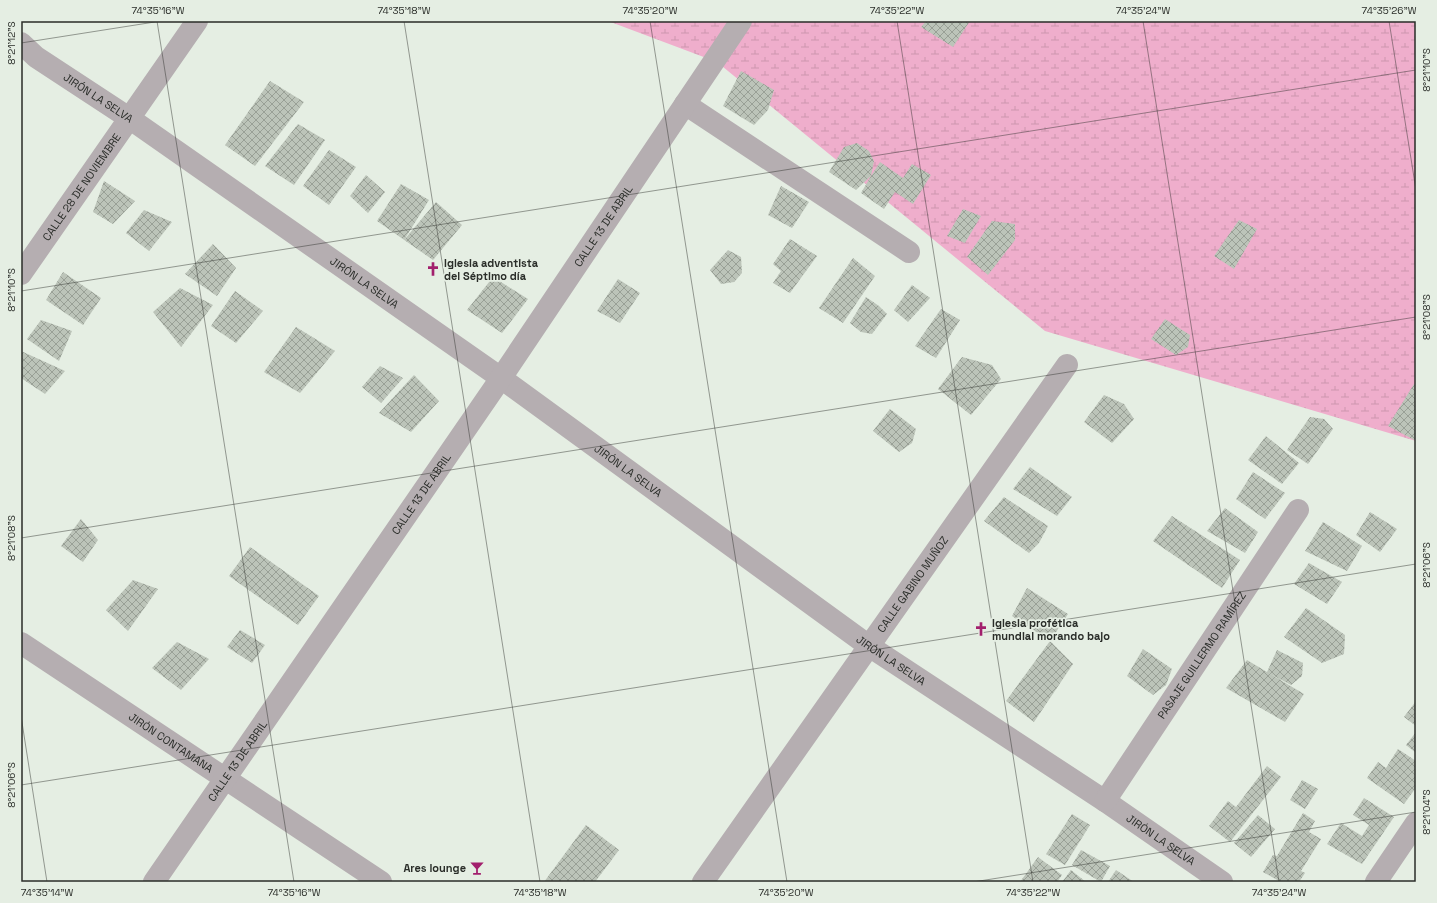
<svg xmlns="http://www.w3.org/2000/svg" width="1437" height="903" viewBox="0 0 1437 903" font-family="'Space Grotesk',sans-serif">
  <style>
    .wetland { fill: url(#wetland-marsh) }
    .building { fill: url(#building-cross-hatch) }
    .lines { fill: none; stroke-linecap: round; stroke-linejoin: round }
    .minor { stroke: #b5aeb1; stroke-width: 22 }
    .ticks { fill: none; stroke: #2a2d29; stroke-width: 1; stroke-opacity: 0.45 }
    .labels { text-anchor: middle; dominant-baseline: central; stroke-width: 3.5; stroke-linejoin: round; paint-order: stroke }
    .street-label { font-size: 11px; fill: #2a2d29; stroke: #e5eee3 }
    .poi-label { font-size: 11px; font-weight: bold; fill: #2a2d29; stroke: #e5eee3; text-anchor: start }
    .neatline { fill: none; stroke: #2a2d29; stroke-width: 1.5 }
    .ticks-label { font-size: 10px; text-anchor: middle; fill: #2a2d29 }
  </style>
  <defs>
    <pattern id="wetland-marsh" width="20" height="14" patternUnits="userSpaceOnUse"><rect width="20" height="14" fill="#efaecc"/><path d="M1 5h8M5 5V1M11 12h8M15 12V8" fill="none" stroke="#cd96af"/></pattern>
    <pattern id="building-cross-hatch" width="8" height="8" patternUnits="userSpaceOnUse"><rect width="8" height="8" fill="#bcc4b9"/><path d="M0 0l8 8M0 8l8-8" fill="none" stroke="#99a096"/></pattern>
  </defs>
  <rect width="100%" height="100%" fill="#e5eee3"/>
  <path class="wetland" d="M 608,21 L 1416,21 L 1416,441 L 1045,331 L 717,62 Z"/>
  <path class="building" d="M 926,21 L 970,21 L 953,47 L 921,27 Z
    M 741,71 L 774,90 L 768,110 L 754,125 L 723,106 Z
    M 270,81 L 304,102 L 255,166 L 225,145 Z
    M 298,124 L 325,140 L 294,185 L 265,166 Z
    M 857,143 L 869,151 L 874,161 L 871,176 L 880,162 L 903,178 L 912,164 L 931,175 L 913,204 L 895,192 L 884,209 L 861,193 L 871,176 L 856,190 L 829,172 L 844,147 Z
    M 329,150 L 356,167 L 329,205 L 303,186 Z
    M 366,175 L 385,192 L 368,213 L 350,196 Z
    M 104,181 L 135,201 L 113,224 L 93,212 Z
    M 401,184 L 429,200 L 404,240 L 436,202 L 462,225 L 433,260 L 377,221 Z
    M 781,186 L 809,202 L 792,228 L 768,215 Z
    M 963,209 L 981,216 L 965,243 L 947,236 Z
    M 144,210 L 172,222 L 149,251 L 126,233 Z
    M 1239,220 L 1257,229 L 1234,269 L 1214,256 Z
    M 992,221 L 1015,224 L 1015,240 L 988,275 L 967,257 Z
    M 790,239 L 817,256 L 790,293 L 773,283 L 781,271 L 773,264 Z
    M 213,244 L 236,268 L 217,296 L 185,274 Z
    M 728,250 L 741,257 L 742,273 L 734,282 L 721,284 L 710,270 Z
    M 853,258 L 875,276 L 843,323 L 819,308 Z
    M 63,272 L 101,298 L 83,325 L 46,300 Z
    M 493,277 L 528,299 L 502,333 L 467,310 Z
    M 618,279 L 640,293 L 620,323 L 597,311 Z
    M 912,285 L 930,298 L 908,322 L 894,310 Z
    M 180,288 L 213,305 L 181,347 L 153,312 Z
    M 235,291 L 263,311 L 236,343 L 211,326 Z
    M 866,297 L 879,306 L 887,314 L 872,334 L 861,332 L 850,323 Z
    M 941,309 L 960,320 L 936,358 L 915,346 Z
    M 1165,319 L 1190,335 L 1188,347 L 1176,355 L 1151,339 Z
    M 41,320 L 72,331 L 59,361 L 27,339 Z
    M 296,327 L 335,351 L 300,393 L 264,372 Z
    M 21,351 L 65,371 L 45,394 L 21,378 Z
    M 962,357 L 992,365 L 1001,379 L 971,415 L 938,389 Z
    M 380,366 L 403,378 L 381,403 L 362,387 Z
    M 414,375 L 439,401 L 411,432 L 379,413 Z
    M 1414,384 L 1416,385 L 1416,441 L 1388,426 Z
    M 1104,395 L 1124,404 L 1134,419 L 1112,443 L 1084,422 Z
    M 890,409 L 916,429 L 912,443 L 899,452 L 873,431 Z
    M 1310,417 L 1324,419 L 1333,429 L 1308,464 L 1287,450 Z
    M 1266,436 L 1299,463 L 1282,484 L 1248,460 Z
    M 1030,467 L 1072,497 L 1057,516 L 1013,489 Z
    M 1253,472 L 1285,493 L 1265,519 L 1236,499 Z
    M 1004,497 L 1048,526 L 1039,543 L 1029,553 L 984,521 Z
    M 1225,508 L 1258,532 L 1245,553 L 1207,531 Z
    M 1370,512 L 1397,529 L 1380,552 L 1356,535 Z
    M 1172,516 L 1240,560 L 1222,588 L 1153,541 Z
    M 81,519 L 98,540 L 83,562 L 61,546 Z
    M 1323,522 L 1362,546 L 1347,571 L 1305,551 Z
    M 250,547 L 319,596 L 298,625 L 229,576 Z
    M 1309,563 L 1342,582 L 1327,604 L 1294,584 Z
    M 133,580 L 158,589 L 128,631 L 106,610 Z
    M 1027,588 L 1068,614 L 1050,641 L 1012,616 Z
    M 1306,608 L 1345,635 L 1344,654 L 1322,663 L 1284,637 Z
    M 240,630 L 265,645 L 252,663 L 227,647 Z
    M 1050,641 L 1073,664 L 1034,722 L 1006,701 Z
    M 177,642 L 209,659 L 181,690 L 152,668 Z
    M 1143,649 L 1172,669 L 1166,685 L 1153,695 L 1127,676 Z
    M 1277,650 L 1303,663 L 1302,676 L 1291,685 L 1267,672 Z
    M 1247,660 L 1304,694 L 1285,722 L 1226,688 Z
    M 1416,701 L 1416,726 L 1404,717 Z
    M 1416,732 L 1416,753 L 1406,745 Z
    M 1398,749 L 1416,761 L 1415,789 L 1404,804 L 1367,778 L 1378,762 L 1386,768 Z
    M 1267,766 L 1281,777 L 1230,842 L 1209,826 L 1228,801 L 1236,807 Z
    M 1302,780 L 1318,789 L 1305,809 L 1290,800 Z
    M 1364,798 L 1394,817 L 1362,864 L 1327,844 L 1341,823 L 1362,836 L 1369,825 L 1353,815 Z
    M 1303,813 L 1315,821 L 1309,832 L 1321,839 L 1301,871 L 1305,873 L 1299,882 L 1281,882 L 1263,872 L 1273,855 L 1277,856 Z
    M 1072,814 L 1090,825 L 1065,865 L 1046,854 Z
    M 1258,815 L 1275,829 L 1251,857 L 1234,843 Z
    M 586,825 L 619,850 L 595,882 L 544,882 Z
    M 1081,850 L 1110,866 L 1101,882 L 1072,865 Z
    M 1038,857 L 1062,875 L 1057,882 L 1020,882 Z
    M 1071,870 L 1086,882 L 1062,882 Z
    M 1116,870 L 1134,882 L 1108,882 Z"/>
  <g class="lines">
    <g class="minor">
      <path id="s1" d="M 21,43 L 36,57 L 129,118 L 501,378 L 869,646 L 1105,801 L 1222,882"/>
      <path d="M 685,104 L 909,252"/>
      <path id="s2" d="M 21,274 L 197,21"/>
      <path id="s3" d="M 21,643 L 381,882"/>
      <path id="s4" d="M 1105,801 L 1298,510"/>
      <path id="s5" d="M 154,882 L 501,378 L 741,21"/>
      <path id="s6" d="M 703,882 L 1067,365"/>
      <path d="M 1376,882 L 1416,823"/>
    </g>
  </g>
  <path class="ticks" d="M 157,21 L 294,882M 404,21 L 540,882M 650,21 L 787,882M 897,21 L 1033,882M 1143,21 L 1279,882M 1389,21 L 1416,190M 21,43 L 161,21M 21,291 L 1416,70M 21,538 L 1416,317M 21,716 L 47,882M 21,785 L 1416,564M 973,882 L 1416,812"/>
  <defs>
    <symbol id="church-bare" viewBox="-9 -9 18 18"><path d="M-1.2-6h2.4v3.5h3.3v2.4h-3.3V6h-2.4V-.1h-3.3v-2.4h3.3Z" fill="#a21f6d" stroke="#e5eee3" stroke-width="2.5" paint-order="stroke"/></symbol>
    <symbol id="bar-bare" viewBox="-9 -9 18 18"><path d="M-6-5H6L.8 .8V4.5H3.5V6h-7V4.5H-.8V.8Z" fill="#a21f6d" stroke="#e5eee3" stroke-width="2.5" paint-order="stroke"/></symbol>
  </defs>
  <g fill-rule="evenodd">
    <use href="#church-bare" x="423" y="259" width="20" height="20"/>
    <use href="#church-bare" x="971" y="619" width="20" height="20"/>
    <use href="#bar-bare" x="467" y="858" width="20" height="20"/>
  </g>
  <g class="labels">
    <g class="street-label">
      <text stroke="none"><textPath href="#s1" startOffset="95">JIRÓN LA SELVA</textPath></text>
      <text stroke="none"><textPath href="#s2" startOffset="106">CALLE 28 DE NOVIEMBRE</textPath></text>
      <text stroke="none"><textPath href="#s5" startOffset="795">CALLE 13 DE ABRIL</textPath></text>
      <text stroke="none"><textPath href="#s1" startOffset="419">JIRÓN LA SELVA</textPath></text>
      <text stroke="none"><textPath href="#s1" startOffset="743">JIRÓN LA SELVA</textPath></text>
      <text stroke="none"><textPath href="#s5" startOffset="471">CALLE 13 DE ABRIL</textPath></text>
      <text stroke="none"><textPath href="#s6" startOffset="364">CALLE GABINO MUÑOZ</textPath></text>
      <text stroke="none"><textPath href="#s4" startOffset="175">PASAJE GUILLERMO RAMÍREZ</textPath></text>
      <text stroke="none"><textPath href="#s1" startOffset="1067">JIRÓN LA SELVA</textPath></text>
      <text stroke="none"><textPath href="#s3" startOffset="180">JIRÓN CONTAMANA</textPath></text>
      <text stroke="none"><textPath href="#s5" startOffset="147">CALLE 13 DE ABRIL</textPath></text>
      <text stroke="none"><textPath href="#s1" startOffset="1391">JIRÓN LA SELVA</textPath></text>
    </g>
    <g class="poi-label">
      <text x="444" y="263">Iglesia adventista<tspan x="444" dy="13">del Séptimo día</tspan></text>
      <text x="992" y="623">Iglesia profética<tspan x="992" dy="13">mundial morando bajo</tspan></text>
      <text x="466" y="868" text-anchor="end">Ares lounge</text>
    </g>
  </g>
  <rect width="1437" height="903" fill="none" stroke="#e5eee3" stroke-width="44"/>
  <rect x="22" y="22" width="1393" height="859" class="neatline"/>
  <g class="ticks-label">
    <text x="158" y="14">74°35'16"W</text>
    <text x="404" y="14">74°35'18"W</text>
    <text x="650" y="14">74°35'20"W</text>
    <text x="897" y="14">74°35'22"W</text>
    <text x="1143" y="14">74°35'24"W</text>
    <text x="1389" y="14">74°35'26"W</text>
    <text transform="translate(11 43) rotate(-90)" y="4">8°21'12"S</text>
    <text transform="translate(1426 70) rotate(-90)" y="4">8°21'10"S</text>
    <text transform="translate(11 290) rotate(-90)" y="4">8°21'10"S</text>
    <text transform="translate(1426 317) rotate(-90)" y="4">8°21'08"S</text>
    <text transform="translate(11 538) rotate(-90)" y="4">8°21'08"S</text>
    <text transform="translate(1426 565) rotate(-90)" y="4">8°21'06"S</text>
    <text transform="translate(11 785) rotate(-90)" y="4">8°21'06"S</text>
    <text transform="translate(1426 812) rotate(-90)" y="4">8°21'04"S</text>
    <text x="47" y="896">74°35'14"W</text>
    <text x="294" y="896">74°35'16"W</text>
    <text x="540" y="896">74°35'18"W</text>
    <text x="786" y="896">74°35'20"W</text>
    <text x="1033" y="896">74°35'22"W</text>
    <text x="1279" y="896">74°35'24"W</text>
  </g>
</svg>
